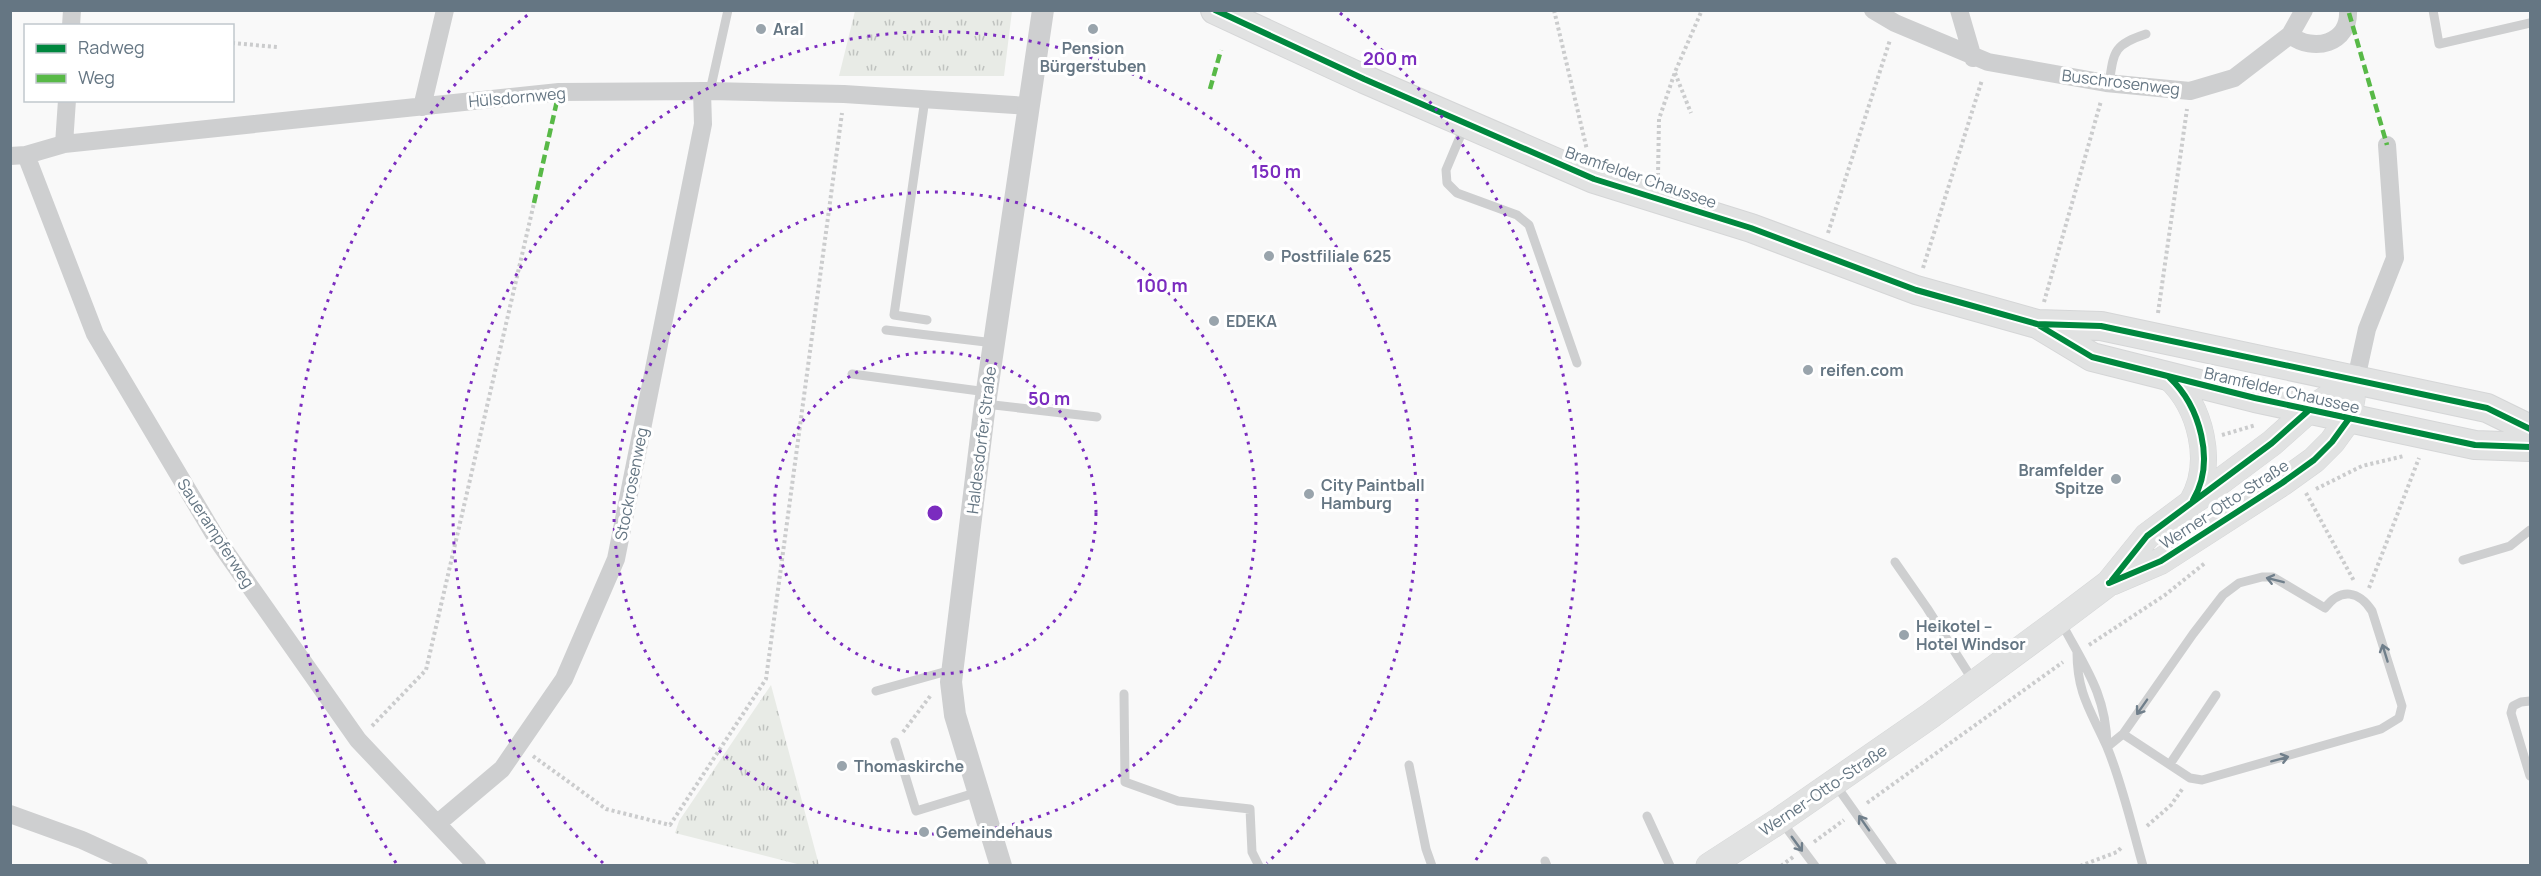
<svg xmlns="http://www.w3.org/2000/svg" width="2541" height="876" viewBox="0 0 2541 876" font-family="Manrope,sans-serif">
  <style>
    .grass { fill: url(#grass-tufts) }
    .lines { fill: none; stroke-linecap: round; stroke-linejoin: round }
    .secondary-casing { stroke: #d5d6d7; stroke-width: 27 }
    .primary-casing { stroke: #d5d6d7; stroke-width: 30 }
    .path { stroke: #cbcccd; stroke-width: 4; stroke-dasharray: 3 3; stroke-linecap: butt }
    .service { stroke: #cecfd0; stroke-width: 9 }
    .minor { stroke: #cecfd0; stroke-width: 18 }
    .tertiary { stroke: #cecfd0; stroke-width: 22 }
    .secondary { stroke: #e1e2e2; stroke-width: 26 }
    .primary { stroke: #e1e2e2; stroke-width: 28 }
    .quiet { stroke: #58b947; stroke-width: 4.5; stroke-dasharray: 9 4.5; stroke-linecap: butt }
    .cycleway-casing { stroke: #fff; stroke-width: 10 }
    .cycleway { stroke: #00873e; stroke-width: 6 }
    .oneway { stroke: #707f8b }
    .ring { fill: none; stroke: #7b2cbf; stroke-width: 3; stroke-dasharray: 3 6 }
    .poi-dot { fill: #99a4ac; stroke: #fff; stroke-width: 2 }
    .labels { text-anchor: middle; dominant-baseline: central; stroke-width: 6; stroke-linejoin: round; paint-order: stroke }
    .poi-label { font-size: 16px; font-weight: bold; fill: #657683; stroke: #fff; text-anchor: start }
    .street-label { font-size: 16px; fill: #657683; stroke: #fff }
    .centre { fill: #7b2cbf; stroke: #fff; stroke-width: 3 }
    .ring-label { font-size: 18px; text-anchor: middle; font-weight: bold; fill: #7b2cbf; stroke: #fff; stroke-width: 6; stroke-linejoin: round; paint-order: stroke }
  </style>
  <defs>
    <pattern id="grass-tufts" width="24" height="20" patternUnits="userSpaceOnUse" patternTransform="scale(1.5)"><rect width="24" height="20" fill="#e8ebe6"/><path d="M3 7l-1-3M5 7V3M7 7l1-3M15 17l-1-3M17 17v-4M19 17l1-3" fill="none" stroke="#c0c3c0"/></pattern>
  </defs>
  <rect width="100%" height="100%" fill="#f9f9f9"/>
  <path class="grass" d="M 855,11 L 1012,11 L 1004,76 L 839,76 Z
    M 771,685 L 819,865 L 801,865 L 675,833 L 679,821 Z"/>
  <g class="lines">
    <defs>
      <path id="secondary" d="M 2169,377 C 2201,407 2215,463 2192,502
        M 2112,582 L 2161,561 L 2282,483 L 2314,460 L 2332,442 L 2348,420 L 2352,398
        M 1709,866 L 1780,820 L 1930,716 L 2060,620 L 2109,583 L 2147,536 L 2272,443 L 2308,411 L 2356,379"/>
      <path id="primary" d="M 1215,10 L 1364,79 L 1594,179 L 1751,228 L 1916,290 L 2037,324 L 2101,326 L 2487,408 L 2530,429
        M 2039,325 L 2092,357 L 2255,398 L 2475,445 L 2530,447"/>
    </defs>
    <use href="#secondary" class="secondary-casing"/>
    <use href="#primary" class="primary-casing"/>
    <path class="path" d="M 1554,10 L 1587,150
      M 232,43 L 277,47
      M 1675,73 L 1691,113
      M 1658,176 L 1659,119 L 1675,72 L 1702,10
      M 1828,233 L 1890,40
      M 1923,268 L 1982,80
      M 2044,302 L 2101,101
      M 2158,313 L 2187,109
      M 2222,435 L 2256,425
      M 2316,489 L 2362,466 L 2404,456
      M 2306,493 L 2354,581
      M 2369,588 L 2419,458
      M 2089,645 L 2165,595 L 2205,563
      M 372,726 L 426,670 L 534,203
      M 903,732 L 931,695
      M 533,756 L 606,809 L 670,825 L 766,679 L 842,113
      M 1867,803 L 2063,662
      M 2147,826 L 2171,805 L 2183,788
      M 1814,842 L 1844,820
      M 1781,866 L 1793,857
      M 2080,866 L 2117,852 L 2123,846"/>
    <path class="service" d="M 2433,10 L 2439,44 L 2530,23
      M 2109,84 C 2114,51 2113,45 2146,34
      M 710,91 L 728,10
      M 925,99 L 894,315 L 927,320
      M 1465,125 L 1446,170 L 1447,183 L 1457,193 L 1517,215 L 1529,225 L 1577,363
      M 886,330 L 994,343
      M 852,374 L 987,392
      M 985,404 L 1097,417
      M 2463,560 L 2510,546 L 2530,530
      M 1895,562 L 1927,608 L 1974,682
      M 2061,622 C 2084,666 2106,693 2107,745
      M 2077,652 C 2077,694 2091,711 2107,747 C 2122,783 2132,827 2143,866
      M 876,691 L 951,670
      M 1124,694 L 1125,782 L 1178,801 L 1250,809 L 1252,852 L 1259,866
      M 2530,701 L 2521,702 L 2513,706 L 2511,713 L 2530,776
      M 895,742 L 916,811 L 978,792
      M 2107,747 L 2123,734 L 2190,778 L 2202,780 L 2381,729 L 2399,718 L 2402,706 L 2372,611 C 2359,591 2341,587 2325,608 L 2273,577 L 2262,577 L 2239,583 L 2223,595 L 2193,634 L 2123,734
      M 2170,764 L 2216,695
      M 1409,765 L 1426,849 L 1432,866
      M 1835,784 L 1893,866
      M 1647,816 L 1670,866
      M 1782,822 L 1815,866
      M 1545,861 L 1547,866"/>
    <path class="minor" d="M 1873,10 L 1895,23 L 1988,62 L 2106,83 L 2190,91 L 2234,78 L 2290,35 C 2313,53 2350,44 2348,10
      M 1959,10 L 1973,58
      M 71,26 L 72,10
      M 2290,35 L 2304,10
      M 422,107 L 445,10
      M 64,144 L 67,100
      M 26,155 L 95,334 L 218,541 L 358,740 L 477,866
      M 10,156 L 26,155 L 64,144 L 559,92 L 710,91 L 844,94 L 1028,106
      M 2356,379 L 2367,329 L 2395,258 L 2387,145
      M 10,814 L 82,840 L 139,866
      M 438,823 L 502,769 L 564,679 L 616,559 L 703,124 L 702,91"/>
    <path class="tertiary" d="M 1001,866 L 955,715 L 951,682 L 985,404 L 1043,10"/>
    <use href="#secondary" class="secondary"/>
    <use href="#primary" class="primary"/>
    <path class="quiet" d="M 2349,13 L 2387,145
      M 1210,89 L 1221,50
      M 534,203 L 559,92"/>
    <defs>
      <path id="cycleway" d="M 1215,10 L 1364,79 L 1594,179 L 1751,228 L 1916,290 L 2037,324 L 2101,326 L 2487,408 L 2530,429
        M 2040,326 L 2092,357 L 2255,398 L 2475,445 L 2530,447
        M 2169,377 C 2200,406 2216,462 2193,500
        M 2112,580 L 2147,536 L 2272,443 L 2308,411
        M 2109,583 L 2161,561 L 2282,483 L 2314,460 L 2332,442 L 2348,420"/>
    </defs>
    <use href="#cycleway" class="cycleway-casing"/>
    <use href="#cycleway" class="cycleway"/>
  </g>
  <defs><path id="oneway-shaft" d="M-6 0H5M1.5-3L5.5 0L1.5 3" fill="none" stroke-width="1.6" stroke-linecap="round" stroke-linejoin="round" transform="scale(1.5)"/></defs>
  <g class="oneway">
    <use href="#oneway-shaft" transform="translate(2275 580) rotate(-166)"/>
    <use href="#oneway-shaft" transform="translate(2385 653) rotate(-107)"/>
    <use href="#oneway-shaft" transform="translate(2142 707) rotate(125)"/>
    <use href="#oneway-shaft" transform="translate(2280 759) rotate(-15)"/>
    <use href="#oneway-shaft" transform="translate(1864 823) rotate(-125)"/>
    <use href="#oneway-shaft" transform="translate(1797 844) rotate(54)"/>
  </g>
  <g class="ring">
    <circle cx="935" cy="513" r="161"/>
    <circle cx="935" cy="513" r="321"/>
    <path d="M603 863A482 482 0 1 1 1267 863"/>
    <path d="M396 863A643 643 0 0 1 530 13M1340 13A643 643 0 0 1 1474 863"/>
  </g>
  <g class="poi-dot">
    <circle cx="761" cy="29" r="6"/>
    <circle cx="1093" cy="29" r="6"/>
    <circle cx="1269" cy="256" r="6"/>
    <circle cx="1214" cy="321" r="6"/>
    <circle cx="1808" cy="370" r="6"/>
    <circle cx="2116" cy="479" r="6"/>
    <circle cx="1309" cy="494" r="6"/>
    <circle cx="1904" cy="635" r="6"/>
    <circle cx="842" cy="766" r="6"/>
    <circle cx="924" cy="832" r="6"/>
  </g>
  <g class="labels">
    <g class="poi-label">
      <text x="773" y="29">Aral</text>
      <text x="1093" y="48" text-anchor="middle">Pension<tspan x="1093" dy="18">Bürgerstuben</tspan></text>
      <text x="1281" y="256">Postfiliale 625</text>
      <text x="1226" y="321">EDEKA</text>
      <text x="1820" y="370">reifen.com</text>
      <text x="2104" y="470" text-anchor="end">Bramfelder<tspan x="2104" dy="18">Spitze</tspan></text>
      <text x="1321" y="485">City Paintball<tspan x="1321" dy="18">Hamburg</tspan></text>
      <text x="1916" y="626">Heikotel –<tspan x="1916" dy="18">Hotel Windsor</tspan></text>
      <text x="854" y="766">Thomaskirche</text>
      <text x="936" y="832">Gemeindehaus</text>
    </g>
    <g class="street-label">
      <text transform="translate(2121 82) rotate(7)">Buschrosenweg</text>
      <text transform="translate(517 97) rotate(-5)">Hülsdornweg</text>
      <text transform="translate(1641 177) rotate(19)">Bramfelder Chaussee</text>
      <text transform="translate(2282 390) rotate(13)">Bramfelder Chaussee</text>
      <text transform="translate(981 440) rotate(-83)">Haldesdorfer Straße</text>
      <text transform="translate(631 484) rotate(-79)">Stockrosenweg</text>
      <text transform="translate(2224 504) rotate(-33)">Werner-Otto-Straße</text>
      <text transform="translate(216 533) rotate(57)">Sauerampferweg</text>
      <text transform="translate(1823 790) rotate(-34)">Werner-Otto-Straße</text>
    </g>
  </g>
  <circle cx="935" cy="513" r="9" class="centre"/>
  <g class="ring-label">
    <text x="1390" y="65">200 m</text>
    <text x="1276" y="178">150 m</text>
    <text x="1162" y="292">100 m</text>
    <text x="1049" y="405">50 m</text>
  </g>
  <rect width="2541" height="876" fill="none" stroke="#657683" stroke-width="24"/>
  <rect x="24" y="24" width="210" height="78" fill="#ffffff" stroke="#c1c8cd" stroke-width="1.5"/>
  <rect x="36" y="44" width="30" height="9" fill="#00873e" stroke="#c1c8cd" stroke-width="1.5"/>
  <text x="78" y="54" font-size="18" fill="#657683">Radweg</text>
  <rect x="36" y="74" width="30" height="9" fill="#58b947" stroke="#c1c8cd" stroke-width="1.5"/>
  <text x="78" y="84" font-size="18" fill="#657683">Weg</text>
</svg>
